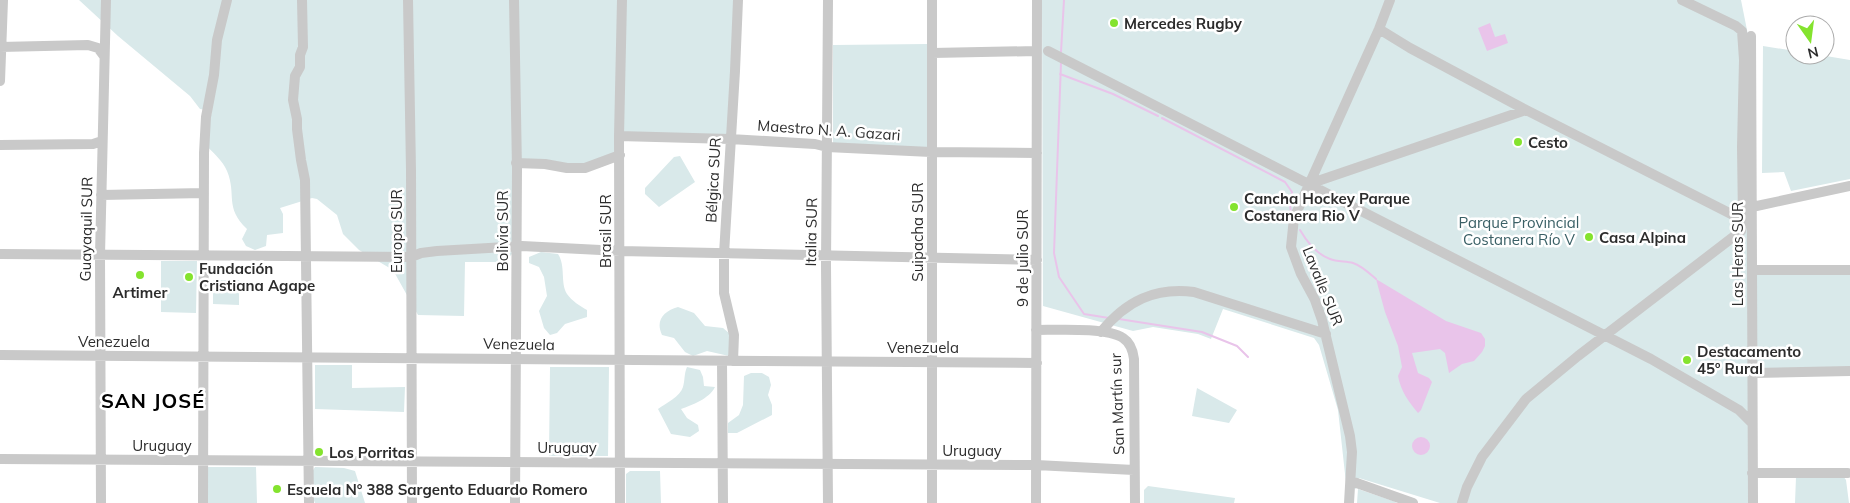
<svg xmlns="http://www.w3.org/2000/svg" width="1850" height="503" viewBox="0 0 1850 503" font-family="Mulish,sans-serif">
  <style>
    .green { fill: #d9e9ea }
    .water { fill: #e9c4ea }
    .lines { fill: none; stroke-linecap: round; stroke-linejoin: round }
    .stream { stroke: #e9c4ea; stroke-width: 2 }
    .minor { stroke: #c9c9c9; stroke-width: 10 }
    .poi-dot { fill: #84e32e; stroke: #fff; stroke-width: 2 }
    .labels { text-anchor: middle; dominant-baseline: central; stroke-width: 5; stroke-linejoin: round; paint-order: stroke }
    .poi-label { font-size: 15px; font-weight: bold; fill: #2c2c2c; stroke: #fff; text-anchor: start }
    .street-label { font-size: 15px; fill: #2c2c2c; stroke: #fff }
    .park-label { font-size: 15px; fill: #3a6066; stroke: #fff }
    .district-label { font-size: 20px; font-weight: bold; letter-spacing: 1px; fill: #000; stroke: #fff }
  </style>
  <rect width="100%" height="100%" fill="#fff"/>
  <path class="green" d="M 79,0 L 738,0 L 730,139 L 620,136 L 620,155 L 585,168 L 518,163 L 517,247 L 506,262 L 465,262 L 464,316 L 418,315 L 393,270 L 359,250 L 343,234 L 337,215 L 317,199 L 312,198 L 280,208 L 283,214 L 283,233 L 267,235 L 266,246 L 255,250 L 246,246 L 242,239 L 247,229 C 224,207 237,195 227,171 C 223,161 212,151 204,144 L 212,111 L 200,109 L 190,96 L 118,36 Z
    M 1042,0 L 1741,0 L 1748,35 L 1748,503 L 1440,503 L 1359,478 L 1356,489 L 1346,483 L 1338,410 L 1319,345 L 1314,338 L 1223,309 L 1211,339 L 1198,334 L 1153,327 L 1133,331 L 1043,306 Z
    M 927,44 L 927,148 L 833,143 L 833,45 Z
    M 1763,46 L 1795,51 L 1795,55 L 1820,55 L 1850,60 L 1850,179 L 1791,191 L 1784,172 L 1762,173 Z
    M 680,156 L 695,182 L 659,207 L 645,194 L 645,188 L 674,157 Z
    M 541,252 L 558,254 C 566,266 560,283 567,294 C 572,301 580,306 587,310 L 587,317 L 565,324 L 557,333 L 550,335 L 544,328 L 539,311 L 547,296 L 544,277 L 539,267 L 529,263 L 529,257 Z
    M 161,261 L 197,261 L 196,313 L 161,312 Z
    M 1755,274 L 1850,275 L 1850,368 L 1756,370 Z
    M 213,280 L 239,280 L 239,305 L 213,304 Z
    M 678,307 L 694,313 L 705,326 L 723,328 L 729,333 L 729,356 L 707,351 L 693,356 L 685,352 L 674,338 L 662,335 C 655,320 664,311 678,307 Z
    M 315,365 L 352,365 L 352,388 L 405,387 L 404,412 L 315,409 Z
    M 550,367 L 609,367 L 608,456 L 549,456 Z
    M 687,367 L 700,370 L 703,377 L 704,386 L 715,387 C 709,399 692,405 681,409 L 687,418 L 698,425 L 699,431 L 690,437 L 671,434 L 658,409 C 666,403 680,397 683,387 C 685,380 684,374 687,367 Z
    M 751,373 L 762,373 L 769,377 L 771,385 L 768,395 L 772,405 L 772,415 L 737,433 L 728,433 L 728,423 L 739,415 L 743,405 L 744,376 Z
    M 1197,388 L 1237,410 L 1229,423 L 1192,416 Z
    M 208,467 L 256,467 L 257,503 L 208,503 Z
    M 315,467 L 344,468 L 355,471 L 365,503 L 315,503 C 311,493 308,476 315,467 Z
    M 630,471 L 660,471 L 661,503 L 626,503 L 626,474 Z
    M 1843,476 L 1846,480 L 1849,503 L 1795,503 L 1796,477 Z
    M 1148,486 L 1235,498 L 1234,503 L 1144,503 L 1144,490 Z
    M 1358,489 L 1393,501 L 1397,503 L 1357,503 Z"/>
  <path class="water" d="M 1490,23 L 1495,37 L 1505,34 L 1508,43 L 1487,51 L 1478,28 Z
    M 1376,279 L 1446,321 L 1481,333 L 1485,339 L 1485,346 L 1482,352 L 1474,361 L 1462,364 L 1449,373 L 1445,353 L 1440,349 L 1412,353 L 1418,373 L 1429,378 L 1432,382 L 1421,410 L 1418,413 C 1408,401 1401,391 1398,376 L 1402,367 L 1398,346 L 1385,312 Z
    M1412 446a9 9 0 1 1 18 0a9 9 0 1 1-18 0Z"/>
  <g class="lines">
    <path class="stream" d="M 1061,52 L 1064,0
      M 1061,63 L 1054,253 L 1059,277 L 1084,314 L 1109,318
      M 1060,74 L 1113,94 L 1158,116
      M 1162,118 L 1285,182 L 1292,192 L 1290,204 L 1291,214
      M 1300,230 C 1307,242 1316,254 1330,259 C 1337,262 1346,261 1353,263 C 1362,266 1369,273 1376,279
      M 1119,319 L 1202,332 L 1237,346 L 1248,357"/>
    <path class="minor" d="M 302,0 L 303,47 L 300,55 L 300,67 L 295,76 L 293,100 L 297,119 L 297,129 L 301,160 L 305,180 L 309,503
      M 408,0 L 411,170 L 412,503
      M 514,0 L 517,169 L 515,503
      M 828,0 L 826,265 L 828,503
      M 1379,29 L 1410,48 L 1526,110 L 1743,220
      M 1751,36 L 1753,503
      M 0,47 L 88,45 L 98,48 L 104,56
      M 1048,51 L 1651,359 L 1739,410 L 1752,423
      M 932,53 L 1036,51
      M 0,81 L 3,0
      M 619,136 L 730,139 L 815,144 L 827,147 L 931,152 L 1037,153
      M 0,145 L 93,144 L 102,141
      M 516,163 L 545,164 L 567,168 L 585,168 L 620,155
      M 1309,184 L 1526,110
      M 101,195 L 204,193
      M 1752,207 L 1850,186
      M 0,254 L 411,257 L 421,253 L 437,251 L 522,246 L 620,251 L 1037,260
      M 1752,270 L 1850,270
      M 1036,330 C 1057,330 1107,327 1123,338 C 1131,343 1133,351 1134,359 L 1135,503
      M 1101,332 C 1126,301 1155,287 1194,292 L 1326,334
      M 0,355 L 1037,363
      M 722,361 L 723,503
      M 733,361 L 734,335 L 724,293 L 724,254 L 735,71 L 738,0
      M 1752,373 L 1850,371
      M 0,459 L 1036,465 L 1134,470
      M 1752,473 L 1848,473
      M 1351,481 L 1413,503
      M 101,503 L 100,255 L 106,0
      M 203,503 L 204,153 L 206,117 L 214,75 L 217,40 L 227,0
      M 620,503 L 619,136 L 622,0
      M 932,503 L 932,0
      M 1036,503 L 1037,0
      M 1349,503 L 1352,452 L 1350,436 L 1322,320 L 1315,300 L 1301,274 L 1291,247 L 1294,218 L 1379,29 L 1390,0
      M 1462,503 L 1467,487 L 1482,457 L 1526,399 L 1578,356 L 1741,231 L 1743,220 L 1742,147 L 1744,60 L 1742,31 L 1736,26 L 1682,0"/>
  </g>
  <g class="poi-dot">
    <circle cx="1114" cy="23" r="5"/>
    <circle cx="1518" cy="142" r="5"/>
    <circle cx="1234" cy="207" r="5"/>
    <circle cx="1589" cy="237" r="5"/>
    <circle cx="140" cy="275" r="5"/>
    <circle cx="189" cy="277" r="5"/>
    <circle cx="1687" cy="360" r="5"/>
    <circle cx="319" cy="452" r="5"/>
    <circle cx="277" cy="489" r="5"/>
  </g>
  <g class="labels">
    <g class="poi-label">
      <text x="1124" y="23">Mercedes Rugby</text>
      <text x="1528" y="142">Cesto</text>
      <text x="1244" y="198">Cancha Hockey Parque<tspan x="1244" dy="17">Costanera Rio V</tspan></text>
      <text x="1599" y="237">Casa Alpina</text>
      <text x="199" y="268">Fundación<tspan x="199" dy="17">Cristiana Agape</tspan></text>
      <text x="140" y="292" text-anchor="middle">Artimer</text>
      <text x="1697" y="351">Destacamento<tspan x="1697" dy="17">45º Rural</tspan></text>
      <text x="329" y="452">Los Porritas</text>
      <text x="287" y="489">Escuela N° 388 Sargento Eduardo Romero</text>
    </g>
    <g class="street-label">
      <text transform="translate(829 130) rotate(4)">Maestro N. A. Gazari</text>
      <text transform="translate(713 180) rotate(-87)">Bélgica SUR</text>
      <text transform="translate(86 229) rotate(-89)">Guayaquil SUR</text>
      <text transform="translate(396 231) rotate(-90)">Europa SUR</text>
      <text transform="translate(502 231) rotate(-90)">Bolivia SUR</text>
      <text transform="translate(605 231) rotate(-90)">Brasil SUR</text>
      <text transform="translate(811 232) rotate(-89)">Italia SUR</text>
      <text transform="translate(917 232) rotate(-90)">Suipacha SUR</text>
      <text transform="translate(1737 254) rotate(-90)">Las Heras SUR</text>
      <text transform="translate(1022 258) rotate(-90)">9 de Julio SUR</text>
      <text transform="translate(1323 286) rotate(68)">Lavalle SUR</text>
      <text x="114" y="341">Venezuela</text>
      <text transform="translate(519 344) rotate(1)">Venezuela</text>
      <text x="923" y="347">Venezuela</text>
      <text transform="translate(1117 404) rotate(-92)">San Martín sur</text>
      <text x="162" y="445">Uruguay</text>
      <text x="567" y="447">Uruguay</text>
      <text x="972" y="450">Uruguay</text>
    </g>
    <g class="park-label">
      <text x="1519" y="222">Parque Provincial<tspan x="1519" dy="17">Costanera Río V</tspan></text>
    </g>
    <g class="district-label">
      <text x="153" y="400">SAN JOSÉ</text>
    </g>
  </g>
  <g transform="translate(1810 40) rotate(166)"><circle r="24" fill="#ffffff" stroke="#ababab"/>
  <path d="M0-4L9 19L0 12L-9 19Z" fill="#84e32e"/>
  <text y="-8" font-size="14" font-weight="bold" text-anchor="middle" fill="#2c2c2c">N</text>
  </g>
</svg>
